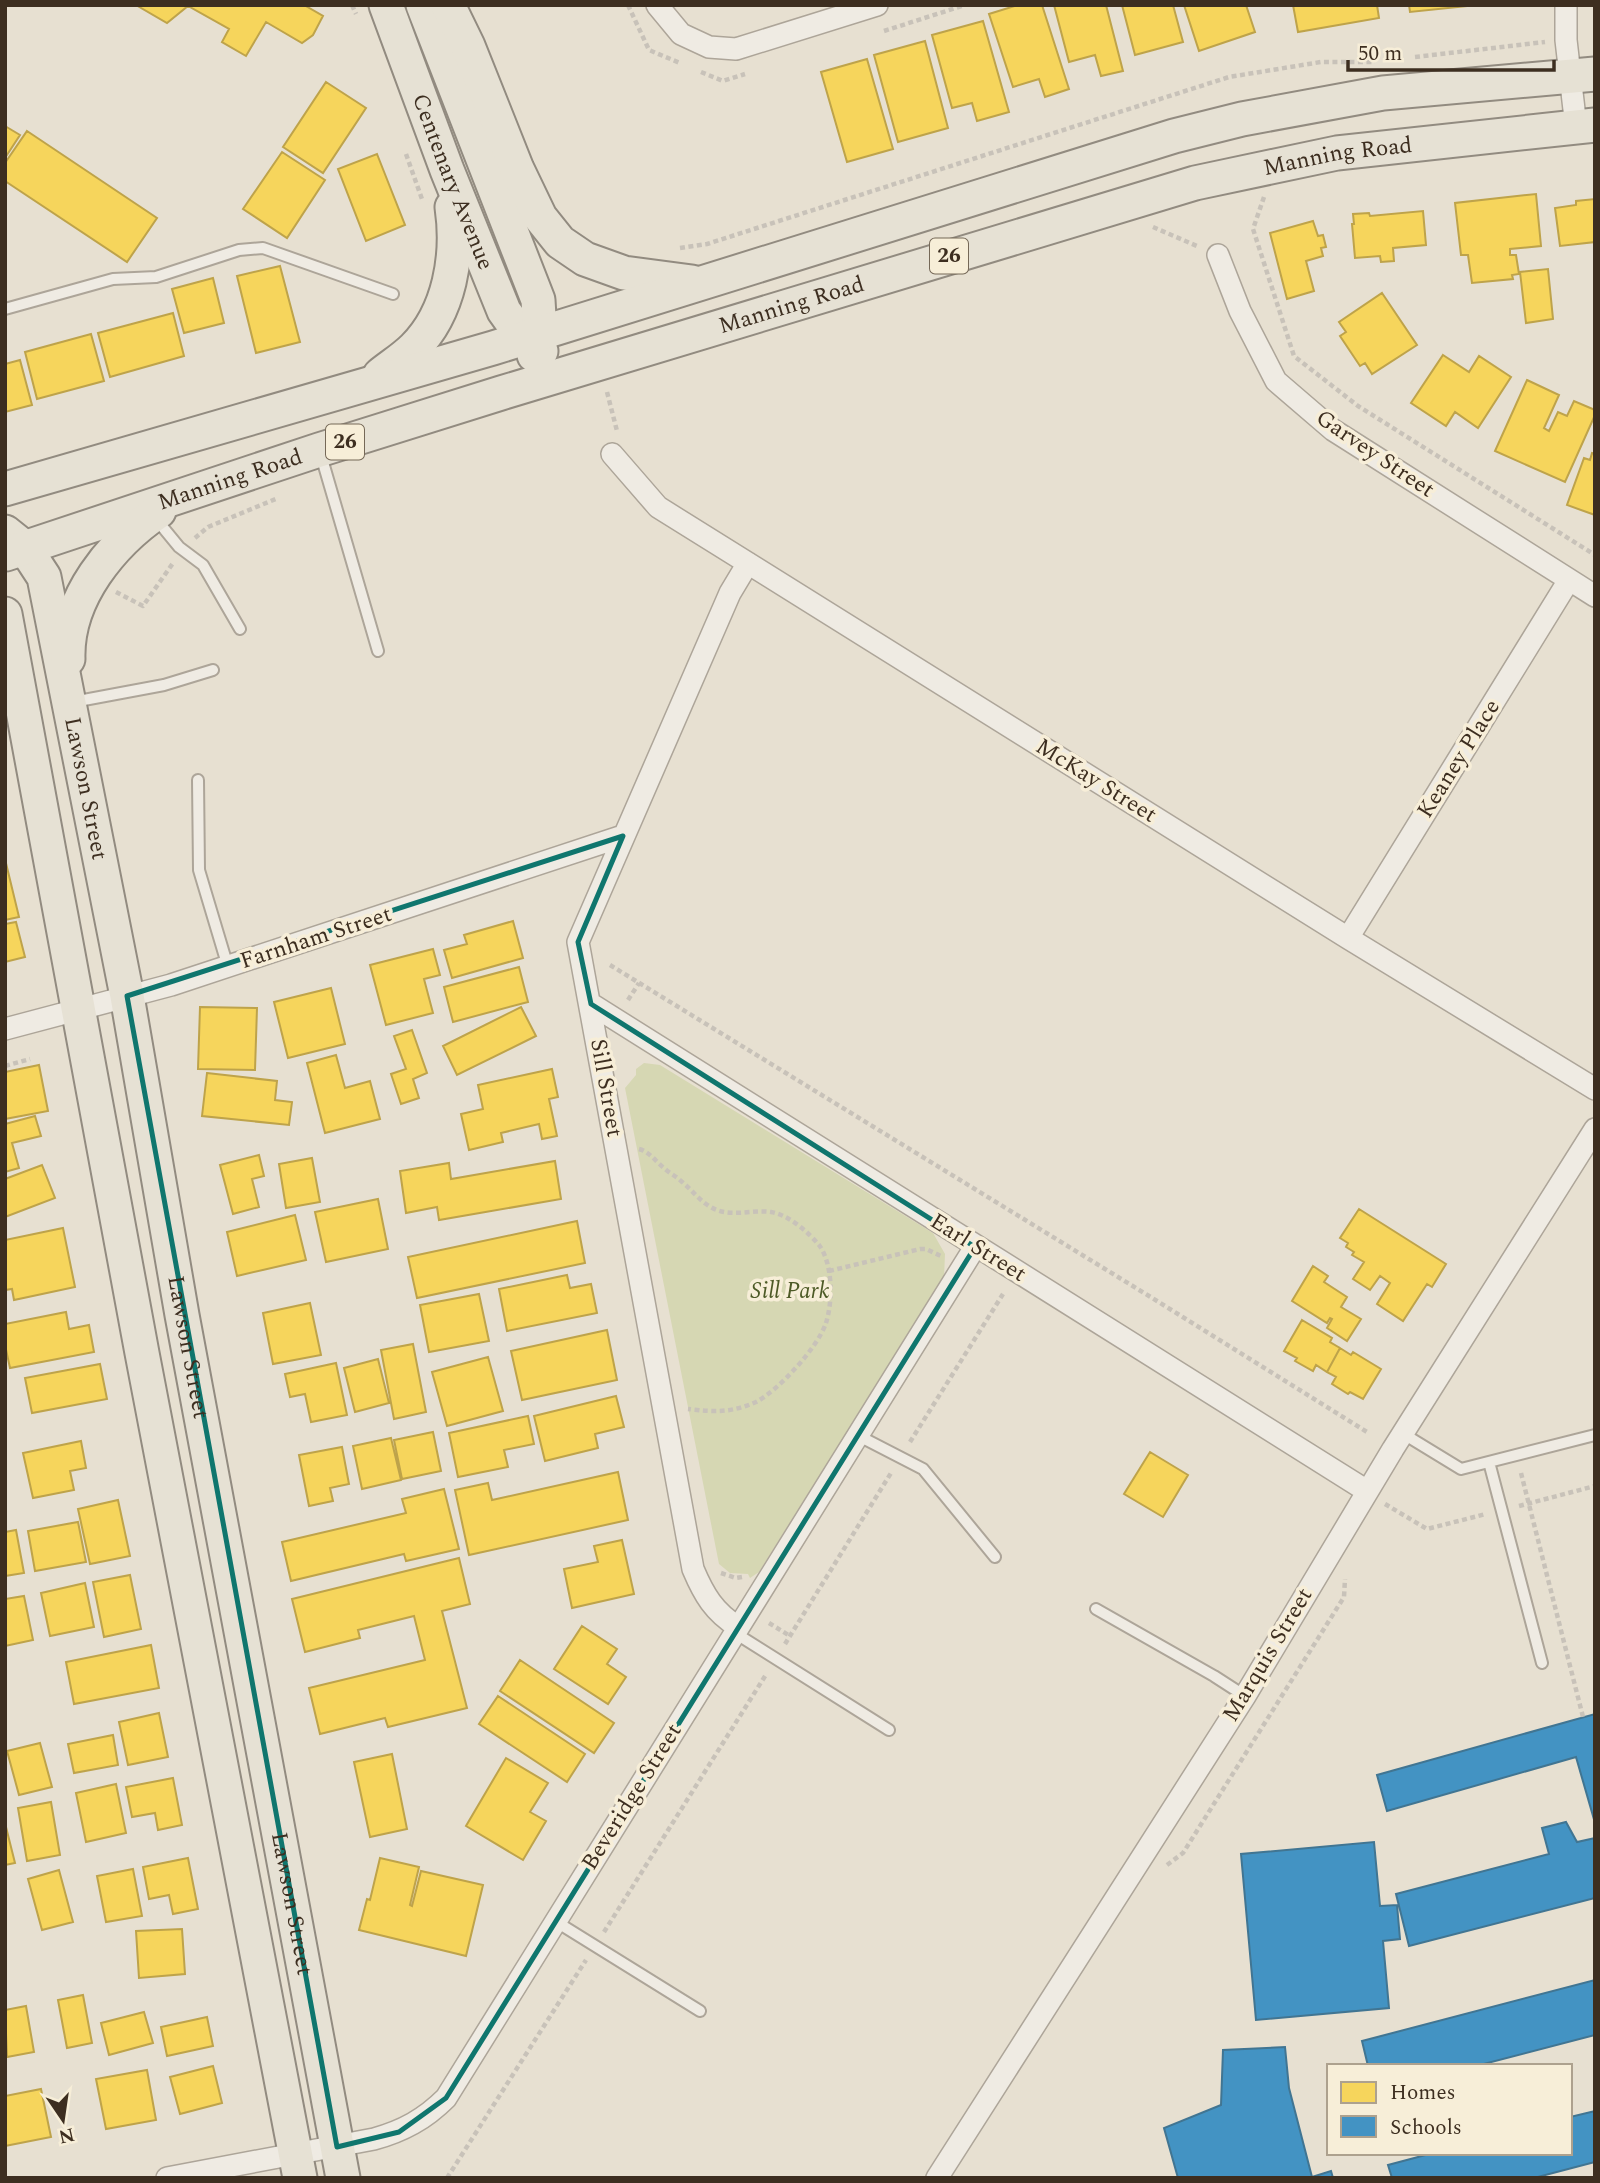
<svg xmlns="http://www.w3.org/2000/svg" width="1600" height="2183" viewBox="0 0 1600 2183" font-family="Spectral,serif">
  <style>
    .green { fill: #d6d7b3 }
    .homes { fill: #f6d55c; stroke: #bea34a; stroke-width: 2 }
    .schools { fill: #4393c3; stroke: #417592; stroke-width: 2 }
    .lines { fill: none; stroke-linecap: round; stroke-linejoin: round }
    .service-casing { stroke: #ada599; stroke-width: 14 }
    .minor-casing { stroke: #ada599; stroke-width: 24 }
    .primary-casing { stroke: #928b80; stroke-width: 37 }
    .path { stroke: #c8c2b9; stroke-width: 4.5; stroke-dasharray: 5 3.5; stroke-linecap: butt }
    .service { stroke: #efebe3; stroke-width: 10 }
    .minor { stroke: #efebe3; stroke-width: 21 }
    .primary { stroke: #e6e1d4; stroke-width: 33 }
    .marked { fill: none; stroke: #0f766e; stroke-width: 5; stroke-linejoin: round }
    .labels { text-anchor: middle; dominant-baseline: central; stroke-width: 7; stroke-linejoin: round; paint-order: stroke }
    .shield { fill: #f7eed8; stroke: #756857; stroke-width: 2 }
    .shield-label { font-size: 21px; font-weight: bold; fill: #3d2e20 }
    .street-label { font-size: 23px; fill: #3d2e20; stroke: #f7eed8 }
    .park-label { font-size: 23px; font-style: italic; fill: #4d5a26; stroke: #f7eed8 }
  </style>
  <rect width="100%" height="100%" fill="#e7e0d1"/>
  <path class="green" d="M 644,1063 L 660,1065 L 933,1233 L 945,1254 L 944,1278 L 759,1572 L 750,1578 L 748,1574 L 730,1573 L 719,1564 L 625,1088 L 636,1075 L 636,1069 Z"/>
  <path class="homes" d="M 136,5 L 304,5 L 323,16 L 313,35 L 302,43 L 266,22 L 246,56 L 222,42 L 229,29 L 188,6 L 167,23 Z
    M 1018,5 L 1042,5 L 1069,89 L 1045,97 L 1039,79 L 1013,87 L 989,14 Z
    M 1054,5 L 1106,5 L 1123,71 L 1101,76 L 1095,55 L 1069,62 Z
    M 1122,5 L 1173,5 L 1183,42 L 1135,55 Z
    M 1184,5 L 1246,5 L 1255,32 L 1199,51 Z
    M 1293,5 L 1377,5 L 1379,18 L 1298,32 Z
    M 1409,5 L 1477,5 L 1410,12 Z
    M 983,21 L 1009,112 L 977,121 L 972,103 L 952,108 L 932,35 Z
    M 925,41 L 948,128 L 898,142 L 874,55 Z
    M 867,59 L 893,149 L 847,162 L 821,72 Z
    M 326,82 L 366,108 L 323,173 L 283,147 Z
    M 5,126 L 20,135 L 5,158 Z
    M 27,131 L 157,218 L 127,262 L 5,181 L 5,163 Z
    M 282,152 L 325,180 L 287,238 L 243,209 Z
    M 377,154 L 405,225 L 366,241 L 338,169 Z
    M 1536,194 L 1541,246 L 1510,249 L 1510,255 L 1516,255 L 1519,274 L 1512,275 L 1513,279 L 1472,283 L 1468,255 L 1461,255 L 1455,203 Z
    M 1595,199 L 1595,242 L 1560,246 L 1555,208 L 1576,205 L 1576,201 Z
    M 1423,211 L 1426,245 L 1393,248 L 1394,261 L 1381,262 L 1380,256 L 1355,258 L 1352,224 L 1354,224 L 1353,214 L 1369,213 L 1370,216 Z
    M 1313,221 L 1318,236 L 1323,235 L 1326,247 L 1321,248 L 1323,256 L 1306,261 L 1314,291 L 1287,299 L 1270,233 Z
    M 280,266 L 300,342 L 256,353 L 237,276 Z
    M 1548,269 L 1553,319 L 1526,323 L 1520,272 Z
    M 213,278 L 224,323 L 184,333 L 172,289 Z
    M 1382,293 L 1417,345 L 1372,374 L 1365,363 L 1360,366 L 1340,336 L 1346,332 L 1339,322 Z
    M 173,313 L 184,356 L 110,377 L 98,333 Z
    M 91,334 L 104,381 L 37,399 L 25,352 Z
    M 1443,355 L 1469,372 L 1479,356 L 1511,377 L 1478,428 L 1455,412 L 1446,426 L 1411,403 Z
    M 20,360 L 32,405 L 5,412 L 5,364 Z
    M 1527,380 L 1559,395 L 1544,428 L 1549,431 L 1558,412 L 1567,416 L 1574,401 L 1595,410 L 1595,415 L 1565,482 L 1495,451 Z
    M 1592,453 L 1595,454 L 1595,515 L 1567,505 L 1584,458 L 1590,460 Z
    M 5,859 L 19,917 L 5,920 Z
    M 513,921 L 523,958 L 452,978 L 444,950 L 467,944 L 464,935 Z
    M 16,922 L 25,957 L 5,962 L 5,924 Z
    M 433,949 L 440,975 L 424,979 L 433,1013 L 386,1025 L 370,965 Z
    M 519,967 L 528,1002 L 453,1022 L 444,987 Z
    M 331,988 L 345,1044 L 288,1058 L 274,1002 Z
    M 200,1007 L 257,1008 L 255,1070 L 198,1069 Z
    M 521,1007 L 536,1036 L 457,1075 L 443,1046 Z
    M 412,1030 L 427,1073 L 413,1079 L 419,1098 L 401,1104 L 391,1074 L 406,1069 L 394,1036 Z
    M 336,1055 L 345,1088 L 370,1081 L 380,1119 L 325,1133 L 307,1063 Z
    M 39,1065 L 48,1111 L 5,1119 L 5,1072 Z
    M 552,1069 L 558,1097 L 549,1099 L 557,1136 L 542,1139 L 539,1124 L 501,1133 L 503,1142 L 469,1150 L 461,1114 L 483,1109 L 478,1085 Z
    M 207,1073 L 277,1081 L 275,1100 L 292,1102 L 289,1125 L 202,1116 Z
    M 35,1116 L 41,1136 L 12,1143 L 19,1168 L 5,1172 L 5,1124 Z
    M 259,1155 L 264,1176 L 252,1179 L 259,1207 L 233,1214 L 220,1165 Z
    M 312,1158 L 320,1202 L 286,1208 L 279,1164 Z
    M 555,1161 L 561,1199 L 439,1220 L 437,1207 L 406,1213 L 400,1171 L 449,1163 L 451,1179 Z
    M 42,1165 L 55,1198 L 5,1217 L 5,1179 Z
    M 378,1199 L 388,1249 L 326,1262 L 315,1212 Z
    M 1359,1209 L 1446,1264 L 1432,1287 L 1427,1284 L 1403,1321 L 1377,1304 L 1390,1283 L 1380,1276 L 1370,1290 L 1353,1279 L 1364,1262 L 1352,1255 L 1354,1252 L 1346,1247 L 1348,1243 L 1340,1238 Z
    M 295,1215 L 306,1260 L 237,1276 L 227,1232 Z
    M 577,1221 L 585,1263 L 417,1298 L 408,1257 Z
    M 63,1228 L 75,1287 L 14,1300 L 12,1289 L 5,1290 L 5,1240 Z
    M 1313,1266 L 1328,1276 L 1324,1282 L 1347,1297 L 1341,1307 L 1361,1319 L 1347,1341 L 1327,1328 L 1332,1319 L 1330,1318 L 1327,1323 L 1292,1301 Z
    M 567,1275 L 570,1288 L 591,1284 L 597,1313 L 507,1331 L 499,1289 Z
    M 479,1294 L 489,1341 L 429,1352 L 420,1305 Z
    M 310,1303 L 321,1355 L 273,1364 L 263,1313 Z
    M 66,1312 L 69,1329 L 89,1325 L 94,1352 L 10,1368 L 5,1345 L 5,1324 Z
    M 1302,1320 L 1332,1338 L 1330,1342 L 1340,1348 L 1327,1372 L 1316,1365 L 1313,1371 L 1295,1361 L 1297,1358 L 1284,1351 Z
    M 607,1330 L 617,1380 L 522,1400 L 511,1351 Z
    M 413,1344 L 426,1412 L 394,1419 L 381,1350 Z
    M 1340,1348 L 1351,1355 L 1353,1352 L 1381,1369 L 1363,1399 L 1350,1392 L 1348,1394 L 1332,1384 L 1336,1377 L 1327,1372 Z
    M 488,1357 L 503,1411 L 447,1426 L 432,1372 Z
    M 378,1359 L 389,1403 L 355,1412 L 344,1368 Z
    M 336,1363 L 347,1415 L 311,1422 L 305,1394 L 290,1397 L 285,1374 Z
    M 100,1364 L 107,1399 L 32,1413 L 25,1378 Z
    M 616,1396 L 624,1427 L 595,1434 L 598,1448 L 545,1461 L 534,1416 Z
    M 528,1416 L 534,1444 L 504,1450 L 508,1467 L 458,1477 L 449,1433 Z
    M 433,1432 L 441,1471 L 402,1479 L 394,1440 Z
    M 391,1438 L 401,1480 L 362,1489 L 353,1446 Z
    M 81,1441 L 86,1468 L 70,1471 L 74,1490 L 33,1498 L 23,1453 Z
    M 342,1447 L 349,1484 L 330,1488 L 333,1501 L 309,1506 L 299,1455 Z
    M 1150,1452 L 1188,1475 L 1163,1517 L 1124,1494 Z
    M 618,1472 L 628,1520 L 469,1555 L 455,1490 L 488,1483 L 492,1500 Z
    M 444,1489 L 459,1549 L 406,1561 L 404,1554 L 291,1581 L 282,1542 L 406,1513 L 402,1499 Z
    M 118,1500 L 130,1556 L 90,1564 L 78,1509 Z
    M 78,1522 L 86,1562 L 35,1571 L 28,1531 Z
    M 16,1530 L 24,1573 L 5,1576 L 5,1532 Z
    M 622,1540 L 634,1594 L 572,1608 L 564,1569 L 598,1562 L 594,1546 Z
    M 459,1558 L 470,1604 L 442,1611 L 467,1708 L 388,1727 L 385,1718 L 320,1734 L 309,1688 L 425,1660 L 414,1616 L 358,1630 L 360,1638 L 305,1652 L 292,1599 Z
    M 130,1575 L 141,1629 L 104,1637 L 93,1582 Z
    M 85,1583 L 94,1627 L 50,1636 L 41,1593 Z
    M 24,1596 L 33,1640 L 5,1646 L 5,1599 Z
    M 582,1626 L 617,1649 L 607,1664 L 626,1677 L 608,1704 L 554,1669 Z
    M 151,1645 L 159,1688 L 74,1704 L 66,1662 Z
    M 520,1660 L 614,1723 L 594,1753 L 500,1691 Z
    M 498,1696 L 585,1754 L 567,1782 L 479,1724 Z
    M 159,1713 L 168,1757 L 128,1765 L 119,1722 Z
    M 113,1735 L 118,1765 L 74,1773 L 68,1744 Z
    M 40,1743 L 52,1787 L 19,1795 L 7,1751 Z
    M 392,1754 L 407,1829 L 370,1837 L 354,1762 Z
    M 506,1758 L 548,1783 L 530,1812 L 546,1821 L 523,1860 L 466,1826 Z
    M 173,1778 L 182,1825 L 158,1830 L 155,1813 L 132,1817 L 126,1787 Z
    M 116,1784 L 126,1833 L 86,1842 L 76,1793 Z
    M 51,1802 L 60,1855 L 27,1861 L 18,1808 Z
    M 5,1823 L 15,1863 L 5,1865 Z
    M 188,1858 L 198,1909 L 173,1914 L 169,1895 L 149,1899 L 143,1867 Z
    M 380,1858 L 419,1867 L 410,1905 L 412,1906 L 421,1871 L 483,1885 L 466,1956 L 359,1930 L 367,1899 L 370,1900 Z
    M 133,1869 L 142,1916 L 106,1922 L 97,1876 Z
    M 59,1870 L 73,1922 L 42,1930 L 28,1879 Z
    M 182,1929 L 185,1974 L 139,1978 L 136,1931 Z
    M 83,1995 L 92,2043 L 67,2048 L 58,2000 Z
    M 26,2006 L 34,2052 L 7,2057 L 5,2010 Z
    M 144,2012 L 153,2043 L 109,2055 L 101,2023 Z
    M 207,2017 L 213,2046 L 167,2056 L 161,2027 Z
    M 213,2066 L 222,2103 L 180,2114 L 170,2077 Z
    M 147,2070 L 156,2120 L 106,2129 L 96,2079 Z
    M 41,2089 L 51,2137 L 5,2146 L 5,2096 Z"/>
  <path class="schools" d="M 1595,1714 L 1595,1823 L 1576,1757 L 1387,1811 L 1377,1775 Z
    M 1566,1822 L 1577,1842 L 1595,1838 L 1595,1898 L 1409,1946 L 1396,1894 L 1549,1854 L 1542,1828 Z
    M 1374,1842 L 1380,1906 L 1397,1905 L 1400,1939 L 1383,1941 L 1389,2008 L 1256,2020 L 1241,1854 Z
    M 1595,1980 L 1595,2035 L 1476,2066 L 1368,2066 L 1362,2041 Z
    M 1285,2047 L 1289,2088 L 1312,2177 L 1331,2171 L 1333,2178 L 1178,2178 L 1164,2128 L 1221,2105 L 1223,2050 Z
    M 1595,2111 L 1595,2162 L 1534,2178 L 1392,2178 L 1388,2165 L 1433,2153 L 1570,2153 L 1570,2117 Z"/>
  <g class="lines">
    <defs>
      <path id="service" d="M 5,309 L 113,279 L 156,277 L 239,250 L 263,248 L 393,294
        M 320,452 L 378,651
        M 156,519 L 179,547 L 203,565 L 240,629
        M 73,702 L 164,685 L 213,670
        M 198,780 L 199,870 L 228,967
        M 1402,1433 L 1461,1469 L 1595,1435
        M 857,1435 L 923,1469 L 995,1557
        M 1489,1462 L 1542,1663
        M 1096,1609 L 1214,1676 L 1245,1696
        M 735,1633 L 889,1730
        M 555,1921 L 700,2011"/>
      <path id="minor" d="M 657,5 L 681,34 L 709,47 L 736,49 L 877,5
        M 1566,5 L 1566,40 L 1576,127
        M 1218,255 L 1240,311 L 1276,381 L 1333,430 L 1595,596
        M 612,454 L 658,507 L 1348,938 L 1595,1089
        M 1348,938 L 1569,580
        M 591,1004 L 1367,1491
        M 5,1029 L 171,985 L 623,836
        M 738,1627 C 714,1612 704,1595 693,1569 L 578,942 L 730,593 L 748,563
        M 167,2178 L 374,2139 C 403,2131 425,2119 446,2098 L 975,1247
        M 937,2178 L 1245,1696 L 1393,1449 L 1595,1129"/>
      <g id="primary">
        <path id="s1" d="M 386,5 L 447,170 L 504,311 L 524,339 L 541,351"/>
        <path d="M 423,5 L 538,300 L 540,333 L 534,355"/>
        <path d="M 448,5 L 468,46 L 517,169 L 540,217 L 560,242 L 585,259 L 624,273 L 692,282"/>
        <path d="M 380,375 C 391,366 404,358 414,348 C 450,312 459,255 452,207"/>
        <path d="M 5,489 L 493,348 L 1174,136 L 1242,119 L 1383,93 L 1595,74"/>
        <path id="s2" d="M 5,532 L 25,548 L 44,577 L 127,996 L 182,1315 L 343,2178"/>
        <path id="s3" d="M 6,554 L 319,450 L 501,393 L 1195,183 L 1337,153 L 1595,125"/>
        <path d="M 5,614 L 142,1353 L 300,2178"/>
        <path d="M 68,659 C 66,598 112,543 159,511"/>
      </g>
    </defs>
    <use href="#service" class="service-casing"/>
    <use href="#minor" class="minor-casing"/>
    <use href="#primary" class="primary-casing"/>
    <path class="path" d="M 352,5 L 356,14
      M 628,5 L 649,50 L 680,63
      M 884,31 L 965,5
      M 1415,57 L 1545,42
      M 701,72 L 723,81 L 745,74
      M 406,154 L 423,202
      M 1264,197 L 1253,229 L 1294,356 L 1358,406 L 1595,555
      M 1153,227 L 1197,246
      M 680,248 L 707,244 L 1229,77 L 1321,62 L 1375,62
      M 607,392 L 617,431
      M 195,538 L 208,527 L 278,498
      M 116,592 L 143,606 L 173,563
      M 610,965 L 1149,1296 L 1367,1432
      M 628,1000 L 639,983
      M 5,1066 L 30,1059
      M 639,1149 C 650,1152 655,1161 664,1168 C 669,1173 676,1176 681,1181 C 691,1189 698,1199 709,1206 C 729,1219 750,1209 771,1212 C 789,1215 808,1232 819,1245 C 833,1264 833,1301 826,1323 C 818,1347 779,1390 756,1402 C 731,1413 714,1412 688,1409
      M 829,1271 L 920,1249 L 926,1249 L 943,1257
      M 910,1442 L 1003,1294
      M 1521,1473 L 1583,1717
      M 1385,1504 L 1427,1529 L 1486,1514
      M 1519,1506 L 1595,1486
      M 721,1573 L 736,1578 L 742,1577
      M 769,1623 L 790,1636
      M 785,1644 L 891,1473
      M 1167,1865 L 1183,1853 L 1344,1597 L 1345,1579
      M 604,1932 L 767,1673
      M 447,2178 L 586,1960"/>
    <use href="#service" class="service"/>
    <use href="#minor" class="minor"/>
    <use href="#primary" class="primary"/>
  </g>
  <path class="marked" d="M 623,836 L 578,942 L 591,1004 L 975,1247 L 446,2098 L 399,2132 L 337,2147 L 127,996 Z"/>
  <g class="labels">
    <g class="shield">
      <rect x="930" y="238.5" width="38" height="35" rx="5"/>
      <rect x="326" y="424.5" width="38" height="35" rx="5"/>
    </g>
    <g class="shield-label">
      <text x="949" y="256">26</text>
      <text x="345" y="442">26</text>
    </g>
    <g class="street-label">
      <text stroke="none"><textPath href="#s3" startOffset="1391">Manning Road</textPath></text>
      <text stroke="none"><textPath href="#s1" startOffset="189">Centenary Avenue</textPath></text>
      <text stroke="none"><textPath href="#s3" startOffset="824">Manning Road</textPath></text>
      <text transform="translate(1375 454) rotate(34)">Garvey Street</text>
      <text stroke="none"><textPath href="#s3" startOffset="236">Manning Road</textPath></text>
      <text transform="translate(1459 759) rotate(-58)">Keaney Place</text>
      <text transform="translate(1096 781) rotate(32)">McKay Street</text>
      <text stroke="none"><textPath href="#s2" startOffset="276">Lawson Street</textPath></text>
      <text transform="translate(316 938) rotate(-18)">Farnham Street</text>
      <text transform="translate(606 1088) rotate(80)">Sill Street</text>
      <text transform="translate(978 1248) rotate(32)">Earl Street</text>
      <text stroke="none"><textPath href="#s2" startOffset="844">Lawson Street</textPath></text>
      <text transform="translate(1268 1655) rotate(-59)">Marquis Street</text>
      <text transform="translate(632 1797) rotate(-58)">Beveridge Street</text>
      <text stroke="none"><textPath href="#s2" startOffset="1410">Lawson Street</textPath></text>
    </g>
    <g class="park-label">
      <text x="790" y="1291">Sill Park</text>
    </g>
  </g>
  <rect width="1600" height="2183" fill="none" stroke="#3d2e20" stroke-width="14"/>
  <rect x="1327" y="2064" width="245" height="91" fill="#f7eed8" stroke="#ada18e" stroke-width="2"/>
  <rect x="1341" y="2082" width="35" height="21" fill="#f6d55c" stroke="#ada18e" stroke-width="2"/>
  <text x="1390" y="2099" font-size="21" fill="#3d2e20">Homes</text>
  <rect x="1341" y="2116" width="35" height="21" fill="#4393c3" stroke="#ada18e" stroke-width="2"/>
  <text x="1390" y="2134" font-size="21" fill="#3d2e20">Schools</text>
  <g transform="translate(63 2120) rotate(167)" stroke="#f7eed8" stroke-width="5" paint-order="stroke">
  <path d="M0-5L12 26L0 18L-12 26Z" fill="#3d2e20"/>
  <text y="-10" font-size="19" font-weight="bold" text-anchor="middle" fill="#3d2e20">N</text>
  </g>
  <path d="M1348 60v10h206v-10" fill="none" stroke="#3d2e20" stroke-width="3.5"/>
  <text x="1358" y="60" font-size="21" fill="#3d2e20" stroke="#f7eed8" stroke-width="5" paint-order="stroke">50 m</text>
</svg>
